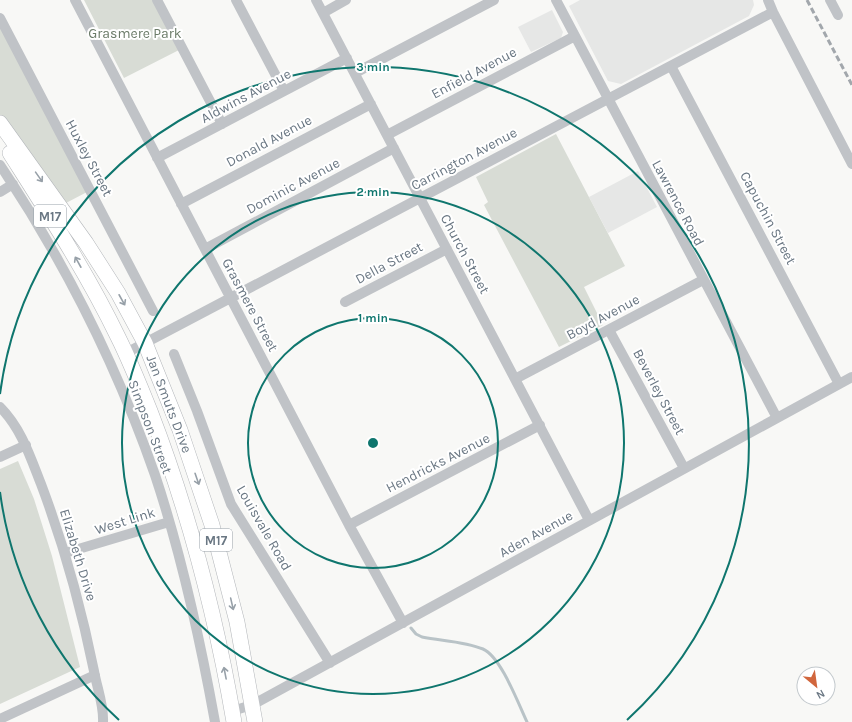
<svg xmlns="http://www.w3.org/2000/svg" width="852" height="722" viewBox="0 0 852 722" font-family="Karla,sans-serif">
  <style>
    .built { fill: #e6e7e6 }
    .green { fill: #d8dcd5 }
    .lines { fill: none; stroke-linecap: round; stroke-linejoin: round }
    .stream { stroke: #b9c3c7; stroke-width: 3 }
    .primary-casing { stroke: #b4b7bb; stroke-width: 16 }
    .minor { stroke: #c0c3c7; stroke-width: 10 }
    .primary { stroke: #fff; stroke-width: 15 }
    .rail { stroke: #a2a7ac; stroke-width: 3; stroke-dasharray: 6 3; stroke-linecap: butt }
    .oneway { stroke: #97a0a8 }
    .ring { fill: none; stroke: #0f766e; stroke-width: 2 }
    .labels { text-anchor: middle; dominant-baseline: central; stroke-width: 4; stroke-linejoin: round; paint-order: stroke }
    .shield { fill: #fff; stroke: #97a0a8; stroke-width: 1 }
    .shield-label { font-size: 13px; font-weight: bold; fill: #6a7783 }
    .park-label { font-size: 14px; fill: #6b7b68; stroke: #fff }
    .street-label { font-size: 14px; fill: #6a7783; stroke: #fff }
    .centre { fill: #0f766e; stroke: #fff; stroke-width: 2 }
    .ring-label { font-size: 12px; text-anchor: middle; font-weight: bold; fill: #0f766e; stroke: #fff; stroke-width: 4; stroke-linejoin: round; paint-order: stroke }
  </style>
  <rect width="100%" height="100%" fill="#f8f8f6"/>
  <path class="built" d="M 580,0 L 753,0 L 754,5 L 749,16 L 621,84 L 608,81 L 569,6 Z
    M 552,10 L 563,32 L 561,38 L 531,52 L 518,27 Z
    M 638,171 L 657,207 L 608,233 L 589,197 Z"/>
  <path class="green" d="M 84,0 L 153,0 L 179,50 L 124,78 Z
    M 0,27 L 87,192 L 66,203 L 0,115 Z
    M 556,134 L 625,266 L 584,287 L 603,325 L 559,347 L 484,205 L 488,202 L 476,177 Z
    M 18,461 L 34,499 L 52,556 L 80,667 L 0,704 L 0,469 Z"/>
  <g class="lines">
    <path class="stream" d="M 411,628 L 416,634 L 422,637 C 442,641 464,641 483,649 C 501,657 518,703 527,722"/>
    <defs>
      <path id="primary" d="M 0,123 L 86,243 L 118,293 L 145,343 L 180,430 L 212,525 L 237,622 L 255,722
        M 10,153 C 48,213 87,273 118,337 C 130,361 140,386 150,411 C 189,512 216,616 234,722"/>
    </defs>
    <use href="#primary" class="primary-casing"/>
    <path class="minor" d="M 75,0 L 349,525 L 403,623
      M 157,0 L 222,124
      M 236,0 L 284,91
      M 316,0 L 589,520
      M 556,0 L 777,418
      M 768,0 L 773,12 L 852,164
      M 830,0 L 838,15
      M 323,13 L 346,0
      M 0,18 L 153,311
      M 671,66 L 839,384
      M 355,73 L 494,0
      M 387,135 L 575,36
      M 157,158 L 347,58
      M 0,165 C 64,261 117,366 155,475 C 182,556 200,639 215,722
      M 0,192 L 13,184
      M 181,204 L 371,104
      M 205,249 L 394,148
      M 345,302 L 447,249
      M 609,330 L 684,468
      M 126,353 L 773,12
      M 174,354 L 197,411 L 231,504 L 330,663
      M 515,379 L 703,280
      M 0,407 C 21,428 30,456 41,484 C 64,545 81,607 94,671 C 97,688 104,705 103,722
      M 0,457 L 26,445
      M 349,525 L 540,425
      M 65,553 L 169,522
      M 232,711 L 252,705 L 852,377
      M 0,719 L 95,675"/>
    <use href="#primary" class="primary"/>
    <path class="rail" d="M 807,0 L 852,85"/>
  </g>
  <defs><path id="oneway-shaft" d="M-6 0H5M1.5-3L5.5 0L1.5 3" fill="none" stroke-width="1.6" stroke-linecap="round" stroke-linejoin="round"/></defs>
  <g class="oneway">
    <use href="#oneway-shaft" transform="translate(39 177) rotate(55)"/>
    <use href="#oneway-shaft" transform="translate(78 262) rotate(-119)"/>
    <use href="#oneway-shaft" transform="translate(122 300) rotate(61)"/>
    <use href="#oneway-shaft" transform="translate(197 479) rotate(71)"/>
    <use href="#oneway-shaft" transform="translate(232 604) rotate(77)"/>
    <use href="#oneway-shaft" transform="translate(225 673) rotate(-101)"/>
  </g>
  <g class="ring">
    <circle cx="373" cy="443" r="125"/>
    <circle cx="373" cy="443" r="251"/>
    <path d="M119 720A376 376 0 0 1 0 492M0 394A376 376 0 1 1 627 720"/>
  </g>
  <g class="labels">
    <g class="shield">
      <rect x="34" y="205" width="32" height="22" rx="3"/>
      <rect x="200" y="529" width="32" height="22" rx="3"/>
    </g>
    <g class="shield-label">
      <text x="50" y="216">M17</text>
      <text x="216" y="540">M17</text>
    </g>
    <g class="park-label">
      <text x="135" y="33">Grasmere Park</text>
    </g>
    <g class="street-label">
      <text transform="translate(474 73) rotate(-28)">Enfield Avenue</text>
      <text transform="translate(246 96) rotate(-28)">Aldwins Avenue</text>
      <text transform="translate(269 141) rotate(-28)">Donald Avenue</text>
      <text transform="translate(89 158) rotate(62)">Huxley Street</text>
      <text transform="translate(464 159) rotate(-28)">Carrington Avenue</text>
      <text transform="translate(293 186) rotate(-28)">Dominic Avenue</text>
      <text transform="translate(678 203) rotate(62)">Lawrence Road</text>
      <text transform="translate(768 218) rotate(62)">Capuchin Street</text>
      <text transform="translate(465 254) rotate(62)">Church Street</text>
      <text transform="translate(389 263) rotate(-28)">Della Street</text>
      <text transform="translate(250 305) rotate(62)">Grasmere Street</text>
      <text transform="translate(603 317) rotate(-28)">Boyd Avenue</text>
      <text transform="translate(659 392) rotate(62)">Beverley Street</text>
      <text transform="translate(169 404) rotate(69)">Jan Smuts Drive</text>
      <text transform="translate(150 427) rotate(69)">Simpson Street</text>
      <text transform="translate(438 463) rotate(-27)">Hendricks Avenue</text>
      <text transform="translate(125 521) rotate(-17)">West Link</text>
      <text transform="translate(264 528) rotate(60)">Louisvale Road</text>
      <text transform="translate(536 534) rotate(-29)">Aden Avenue</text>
      <text transform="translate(78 555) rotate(73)">Elizabeth Drive</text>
    </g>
  </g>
  <circle cx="373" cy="443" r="6" class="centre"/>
  <g class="ring-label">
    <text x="373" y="71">3 min</text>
    <text x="373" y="196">2 min</text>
    <text x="373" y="322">1 min</text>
  </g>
  <g transform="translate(816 686) rotate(151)"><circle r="19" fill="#ffffff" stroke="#c3c9cd"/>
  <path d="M0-3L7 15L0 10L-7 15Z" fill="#d1663d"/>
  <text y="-6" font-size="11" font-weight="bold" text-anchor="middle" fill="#6a7783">N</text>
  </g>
</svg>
